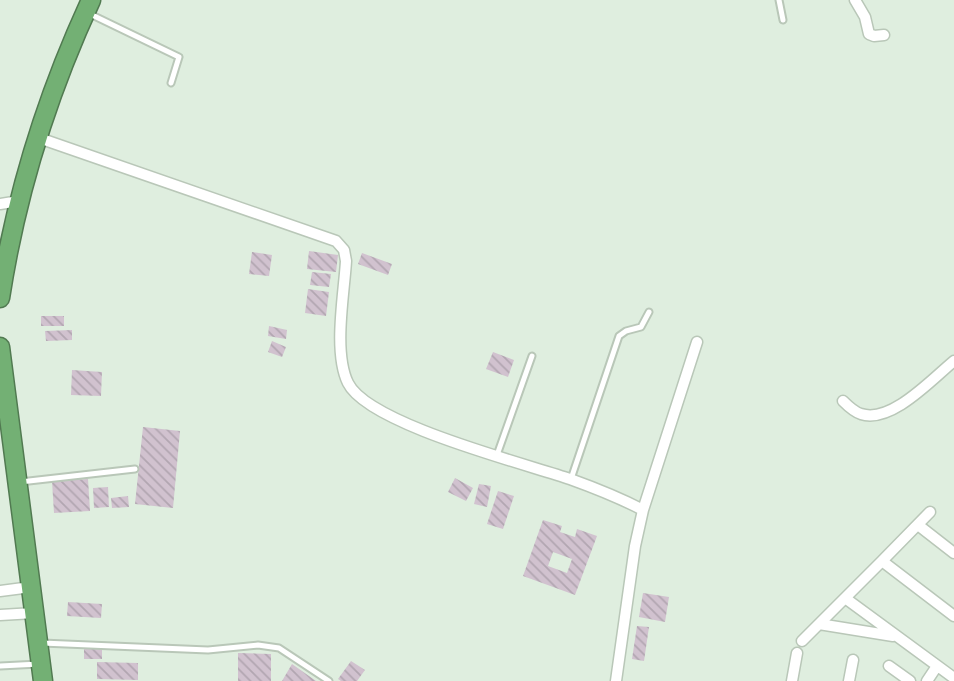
<svg xmlns="http://www.w3.org/2000/svg" width="954" height="681" viewBox="0 0 954 681" font-family="Lato,sans-serif">
  <style>
    .building { fill: url(#building-back-hatch); fill-rule: evenodd }
    .lines { fill: none; stroke-linecap: round; stroke-linejoin: round }
    .lane-casing { stroke: #b9c7b8; stroke-width: 9 }
    .street-casing { stroke: #b9c7b8; stroke-width: 13 }
    .highway-casing { stroke: #517a51; stroke-width: 21 }
    .lane { stroke: #fff; stroke-width: 5 }
    .street { stroke: #fff; stroke-width: 10 }
    .highway { stroke: #73b074; stroke-width: 18 }
  </style>
  <defs>
    <pattern id="building-back-hatch" width="6" height="6" patternUnits="userSpaceOnUse" patternTransform="scale(1.75)"><rect width="6" height="6" fill="#d1c2cf"/><path d="M-1 5l2 2M0 0l6 6M5-1l2 2" fill="none" stroke="#b2a6b1"/></pattern>
  </defs>
  <rect width="100%" height="100%" fill="#dfeedf"/>
  <path class="building" d="M 309,251 L 338,255 L 336,272 L 307,269 Z
    M 252,252 L 272,255 L 269,276 L 249,274 Z
    M 362,253 L 392,264 L 388,275 L 358,264 Z
    M 312,272 L 331,274 L 329,287 L 310,285 Z
    M 308,289 L 329,292 L 326,316 L 305,313 Z
    M 41,316 L 64,316 L 64,326 L 41,326 Z
    M 269,326 L 287,330 L 286,339 L 268,336 Z
    M 72,330 L 72,340 L 46,341 L 45,331 Z
    M 272,341 L 286,347 L 282,357 L 268,352 Z
    M 493,352 L 514,360 L 508,377 L 486,369 Z
    M 72,370 L 102,372 L 101,396 L 71,395 Z
    M 143,427 L 180,431 L 173,508 L 135,504 Z
    M 455,478 L 473,488 L 466,501 L 448,492 Z
    M 88,479 L 90,511 L 54,513 L 52,481 Z
    M 479,484 L 491,486 L 487,507 L 474,504 Z
    M 108,487 L 109,507 L 94,508 L 93,488 Z
    M 498,491 L 514,496 L 503,529 L 487,524 Z
    M 128,496 L 129,507 L 112,508 L 111,498 Z
    M 543,520 L 562,526 L 560,532 L 575,537 L 577,529 L 597,536 L 575,595 L 523,576 ZM 553,552 L 572,559 L 567,573 L 548,566 Z
    M 643,593 L 669,597 L 665,622 L 639,617 Z
    M 68,602 L 102,604 L 101,618 L 67,616 Z
    M 637,626 L 649,627 L 644,661 L 632,659 Z
    M 84,649 L 102,649 L 102,659 L 84,659 Z
    M 238,653 L 271,654 L 271,681 L 238,681 Z
    M 351,661 L 365,670 L 357,681 L 341,681 L 338,679 Z
    M 97,662 L 138,663 L 138,680 L 97,679 Z
    M 292,664 L 316,681 L 282,681 Z"/>
  <g class="lines">
    <defs>
      <path id="lane" d="M 779,0 L 783,20
        M 90,14 L 179,57 L 171,83
        M 497,455 L 532,356
        M 571,479 L 619,336 L 626,331 L 641,327 L 649,312
        M 20,482 L 135,469
        M 42,643 L 208,650 L 258,645 L 279,648 L 329,681
        M 0,666 L 39,664"/>
      <path id="street" d="M 855,0 L 865,17 L 869,34 L 874,36 L 884,35
        M 36,137 L 336,241 L 344,250 L 346,261 C 344,295 333,352 348,383 C 368,424 523,463 570,479 C 595,488 620,498 643,510 L 635,546 L 616,681
        M 0,204 L 19,201
        M 843,401 C 848,406 854,412 861,414 C 891,424 932,379 954,361
        M 643,510 L 697,342
        M 918,525 L 954,553
        M 882,561 L 930,512
        M 0,591 L 31,587
        M 845,598 L 954,678
        M 0,615 L 34,613
        M 819,624 L 893,636
        M 802,641 L 882,561 L 954,616
        M 889,666 L 910,681
        M 792,681 L 797,653
        M 849,681 L 853,660
        M 927,681 L 937,666"/>
      <path id="highway" d="M 0,298 C 16,194 47,95 91,0
        M 0,347 L 43,681"/>
    </defs>
    <use href="#lane" class="lane-casing"/>
    <use href="#street" class="street-casing"/>
    <use href="#highway" class="highway-casing"/>
    <use href="#lane" class="lane"/>
    <use href="#street" class="street"/>
    <use href="#highway" class="highway"/>
  </g>
</svg>
